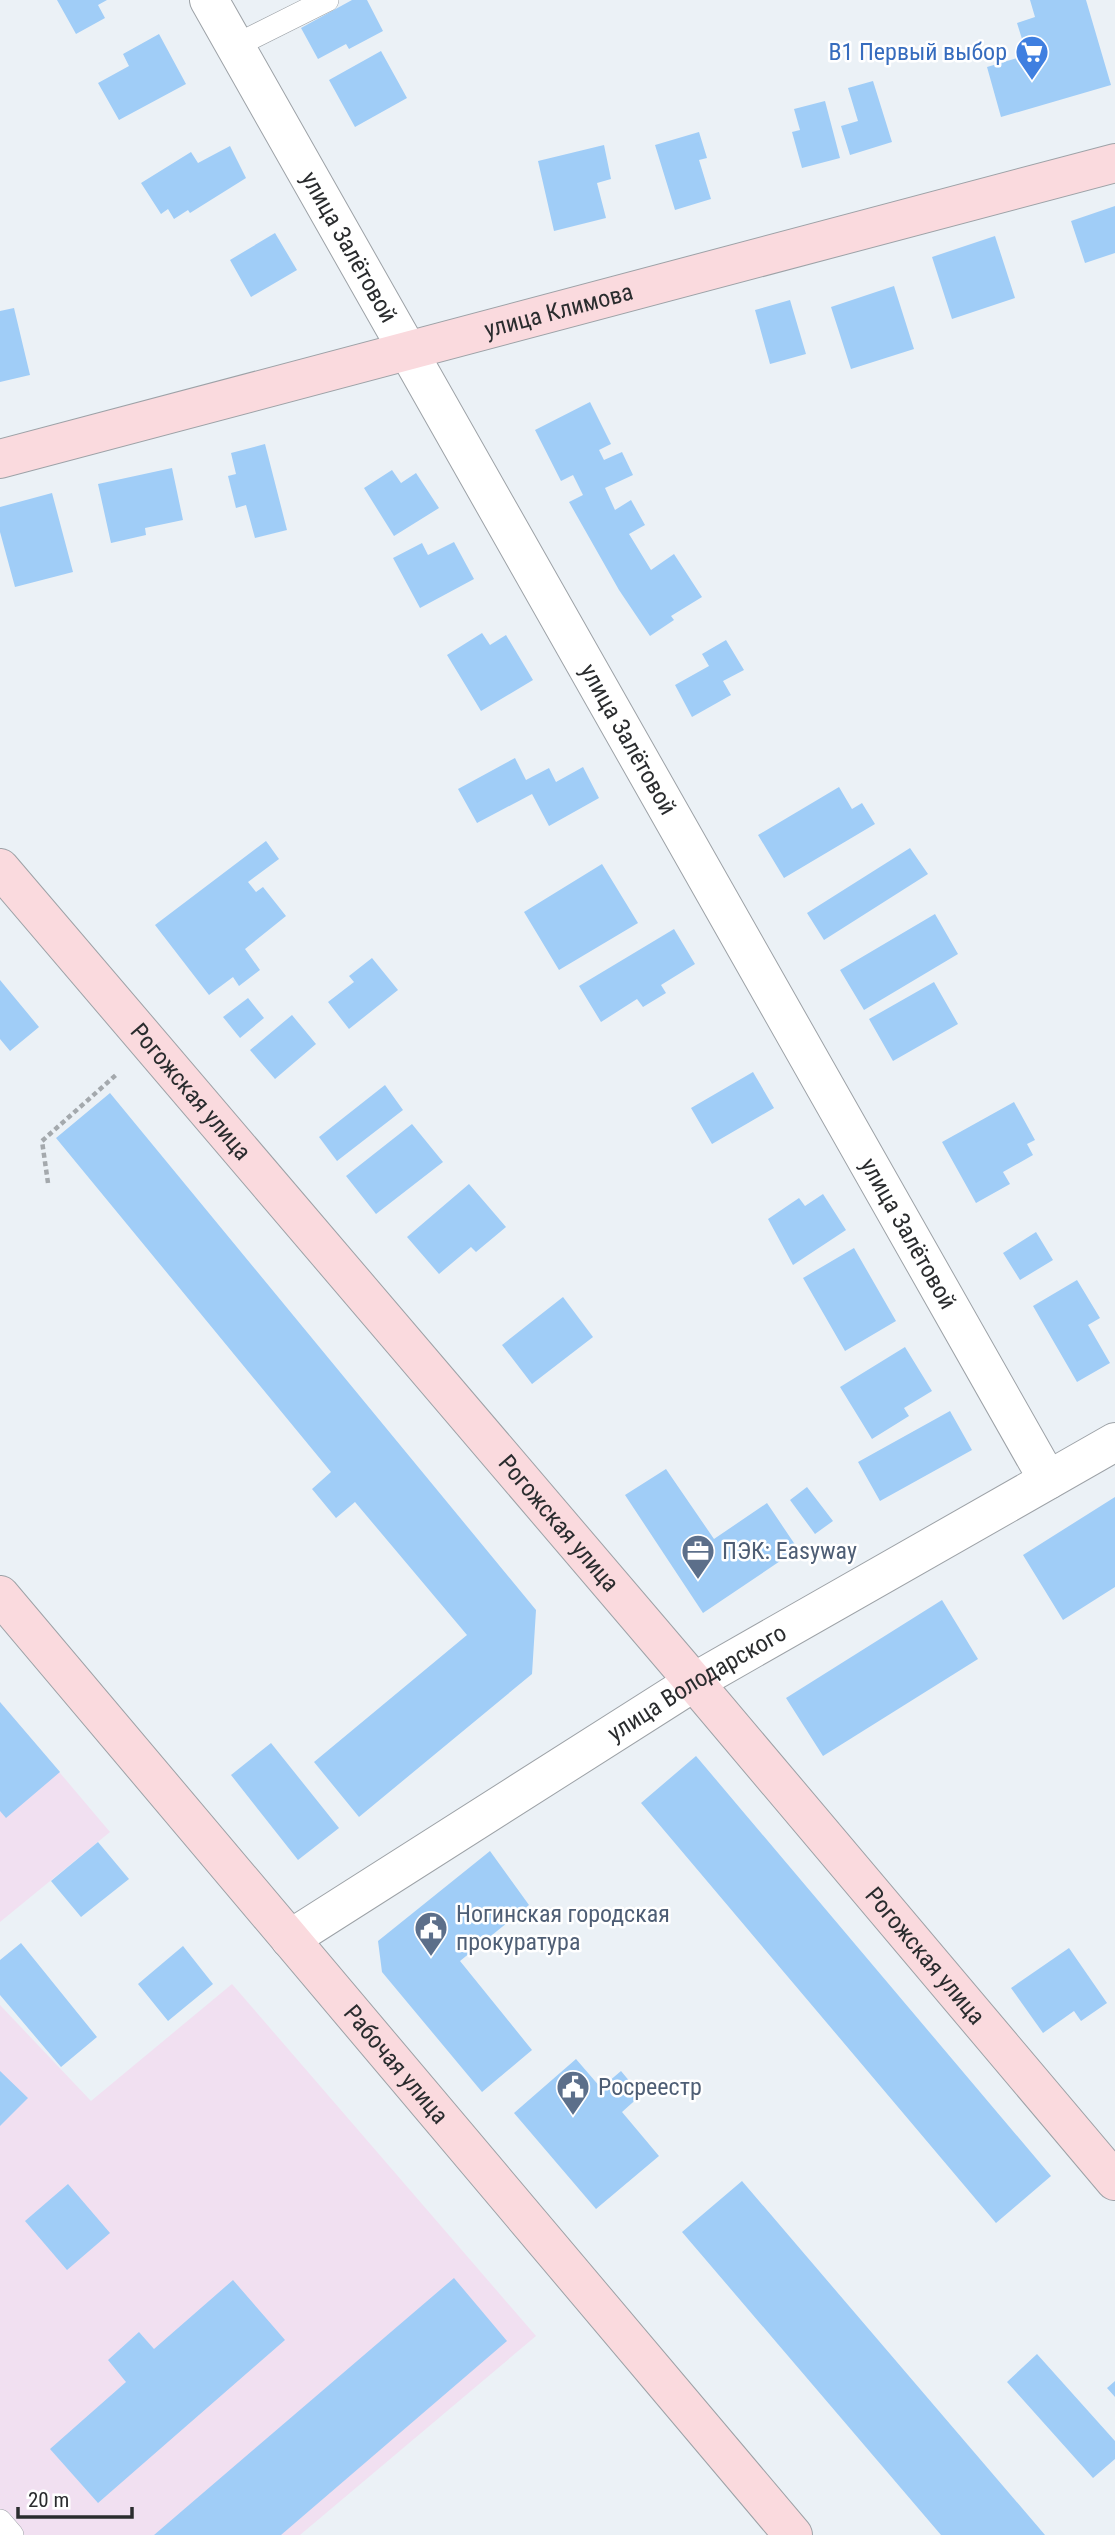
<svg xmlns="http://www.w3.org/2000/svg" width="1115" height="2535" viewBox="0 0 1115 2535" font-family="'Roboto Condensed',sans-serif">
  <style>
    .industrial { fill: #f1e0f1 }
    .building { fill: #a0cdf7 }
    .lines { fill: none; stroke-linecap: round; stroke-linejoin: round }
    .lane-casing { stroke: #9da2a7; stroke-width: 24 }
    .street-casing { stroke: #9da2a7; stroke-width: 40 }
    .secondary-casing { stroke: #9da2a7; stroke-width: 40 }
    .path { stroke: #a4a9ad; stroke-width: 4.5; stroke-dasharray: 5 3.5; stroke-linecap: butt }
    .lane { stroke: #fff; stroke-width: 23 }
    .street { stroke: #fff; stroke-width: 38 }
    .secondary { stroke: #fadade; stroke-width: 38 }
    .labels { text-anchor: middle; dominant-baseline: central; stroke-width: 5; stroke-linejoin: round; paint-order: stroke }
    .shop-label { font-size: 24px; fill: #366cbe; stroke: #fff; text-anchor: end }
    .street-label { font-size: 24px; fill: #2a2c2e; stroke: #fff }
    .service-label { font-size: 24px; fill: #4e5e75; stroke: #fff; text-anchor: start }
  </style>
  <rect width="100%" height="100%" fill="#ebf1f6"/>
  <path class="industrial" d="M 0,1702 L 110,1832 L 0,1922 Z
    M 232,1984 L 536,2336 L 300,2535 L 0,2535 L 0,2005 L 91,2101 Z"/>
  <path class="building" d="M 57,0 L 107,0 L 98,5 L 105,18 L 76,34 Z
    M 352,0 L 367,0 L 383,31 L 349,49 L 346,44 L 318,59 L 301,28 Z
    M 1030,0 L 1086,0 L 1111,85 L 1001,117 L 987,67 L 1027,55 L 1017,23 L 1035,17 Z
    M 159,34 L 186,84 L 119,120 L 98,83 L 129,66 L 123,54 Z
    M 381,51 L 407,98 L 355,127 L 329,80 Z
    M 873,81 L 892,142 L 850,155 L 841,126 L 858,121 L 848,88 Z
    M 825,101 L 840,158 L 802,168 L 792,132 L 800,130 L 794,109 Z
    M 699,132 L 707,158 L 699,160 L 711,199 L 675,210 L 655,145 Z
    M 604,145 L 611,179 L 597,183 L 606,218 L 554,231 L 538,161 Z
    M 230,146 L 246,178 L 190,213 L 188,210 L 174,219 L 168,209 L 161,214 L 141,183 L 191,152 L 198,163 Z
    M 1115,206 L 1115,253 L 1085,263 L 1071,221 Z
    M 275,233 L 297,270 L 251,297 L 230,260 Z
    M 995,236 L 1015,298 L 952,319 L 932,257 Z
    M 894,286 L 914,349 L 851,369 L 831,307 Z
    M 790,300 L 806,354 L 770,364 L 755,310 Z
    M 14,308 L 30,375 L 0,382 L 0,311 Z
    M 590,402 L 611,444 L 599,450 L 604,460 L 622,452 L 633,475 L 605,488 L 615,510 L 631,500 L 645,525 L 629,534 L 651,570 L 674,554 L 702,597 L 671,616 L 674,620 L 650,636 L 619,590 L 569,502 L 583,495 L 573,475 L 561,481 L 535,430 Z
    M 265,444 L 287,530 L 255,538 L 246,505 L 236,508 L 228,476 L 236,474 L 231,453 Z
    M 172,468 L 183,520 L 145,528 L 146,535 L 111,543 L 98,484 Z
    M 392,470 L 401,483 L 416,473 L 439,508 L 394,536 L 364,488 Z
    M 52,493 L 73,572 L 15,587 L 0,532 L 0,507 Z
    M 454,542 L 474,579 L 420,608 L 393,558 L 422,543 L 428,555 Z
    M 482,633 L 490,645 L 506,635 L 533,680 L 481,711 L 447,655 Z
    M 726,640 L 744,670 L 723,681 L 731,695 L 692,717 L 675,685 L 709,666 L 702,654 Z
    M 515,758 L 526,780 L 549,768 L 556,782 L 583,767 L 599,798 L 549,826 L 532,794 L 477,823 L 458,789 Z
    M 839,787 L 852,809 L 862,803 L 875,824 L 784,878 L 758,835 Z
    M 266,841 L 279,859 L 248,882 L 256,892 L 263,887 L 286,916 L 245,949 L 260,970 L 239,986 L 233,977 L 209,995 L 155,925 Z
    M 910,848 L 928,874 L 824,940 L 807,913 Z
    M 602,864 L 638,923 L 559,970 L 524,912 Z
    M 935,914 L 958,954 L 864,1010 L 840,970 Z
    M 674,929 L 695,964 L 661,985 L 666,993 L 643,1007 L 637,999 L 601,1022 L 579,986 Z
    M 372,958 L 398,990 L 349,1029 L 328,1002 L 354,982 L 349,976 Z
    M 0,980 L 39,1027 L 10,1051 L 0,1039 Z
    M 934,982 L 958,1024 L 893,1061 L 869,1019 Z
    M 248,998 L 264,1018 L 240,1038 L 223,1017 Z
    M 292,1015 L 316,1044 L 275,1079 L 250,1050 Z
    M 753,1072 L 774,1108 L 712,1144 L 691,1108 Z
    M 385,1085 L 403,1110 L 337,1161 L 319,1137 Z
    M 110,1093 L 536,1610 L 532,1674 L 359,1817 L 314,1762 L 467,1635 L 355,1502 L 336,1518 L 312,1489 L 331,1472 L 56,1138 Z
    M 1014,1102 L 1035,1140 L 1027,1144 L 1033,1155 L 1003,1172 L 1010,1184 L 976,1203 L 942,1142 Z
    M 412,1124 L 443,1162 L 376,1214 L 346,1176 Z
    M 469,1184 L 506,1227 L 476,1252 L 471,1247 L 439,1274 L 407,1237 Z
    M 823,1194 L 846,1230 L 793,1265 L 768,1219 L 799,1198 L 805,1206 Z
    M 1036,1232 L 1053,1260 L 1020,1280 L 1003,1253 Z
    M 854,1248 L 896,1321 L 845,1351 L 803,1278 Z
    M 1077,1280 L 1100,1318 L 1088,1325 L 1110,1363 L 1077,1382 L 1033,1306 Z
    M 563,1297 L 593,1337 L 532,1384 L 502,1345 Z
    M 905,1347 L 932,1391 L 904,1408 L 909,1416 L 872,1439 L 840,1387 Z
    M 950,1411 L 972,1450 L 880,1501 L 858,1462 Z
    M 666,1469 L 714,1539 L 767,1503 L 798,1549 L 703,1613 L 625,1495 Z
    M 807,1487 L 833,1521 L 815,1534 L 790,1500 Z
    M 1115,1497 L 1115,1587 L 1063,1620 L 1023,1555 Z
    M 942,1600 L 978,1659 L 823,1756 L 786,1698 Z
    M 0,1702 L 60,1772 L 6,1818 L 0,1811 Z
    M 271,1743 L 339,1828 L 298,1860 L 231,1775 Z
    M 696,1756 L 1051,2176 L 996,2223 L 641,1803 Z
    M 98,1842 L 129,1879 L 81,1917 L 51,1881 Z
    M 490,1851 L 529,1905 L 460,1961 L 532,2050 L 482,2092 L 382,1972 L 378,1941 Z
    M 21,1943 L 97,2037 L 61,2067 L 0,1995 L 0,1960 Z
    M 183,1946 L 213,1984 L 168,2021 L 138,1984 Z
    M 1069,1948 L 1107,2003 L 1081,2021 L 1074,2011 L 1043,2033 L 1011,1988 Z
    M 576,2059 L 601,2088 L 621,2071 L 641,2095 L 622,2112 L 659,2156 L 596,2209 L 514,2113 Z
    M 0,2071 L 28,2098 L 0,2126 Z
    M 742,2181 L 1045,2535 L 941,2535 L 682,2232 Z
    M 68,2184 L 110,2233 L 67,2270 L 25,2221 Z
    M 454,2278 L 507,2341 L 281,2535 L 154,2535 Z
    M 233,2280 L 285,2340 L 98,2503 L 50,2449 L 126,2382 L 108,2360 L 139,2332 L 154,2349 Z
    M 1037,2354 L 1115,2441 L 1115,2459 L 1093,2478 L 1007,2382 Z
    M 1115,2381 L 1115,2397 L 1107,2388 Z"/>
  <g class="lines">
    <defs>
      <path id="lane" d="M 235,46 L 327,0
        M 0,2521 L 12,2535"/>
      <g id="street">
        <path id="s1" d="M 209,0 L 1048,1480"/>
        <path id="s2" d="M 290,1939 L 694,1682 L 1115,1442"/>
      </g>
      <g id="secondary">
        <path id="s3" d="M 0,459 L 1115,163"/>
        <path id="s4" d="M 0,868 L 694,1682 L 1115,2181"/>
        <path id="s5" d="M 0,1595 L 793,2535"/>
      </g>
    </defs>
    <use href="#lane" class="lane-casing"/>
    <use href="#street" class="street-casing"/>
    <use href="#secondary" class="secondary-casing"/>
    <path class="path" d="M 48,1183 L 42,1141 L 117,1074"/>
    <use href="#lane" class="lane"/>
    <use href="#street" class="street"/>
    <use href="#secondary" class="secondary"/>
  </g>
  <defs>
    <symbol id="supermarket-pin" viewBox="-11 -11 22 30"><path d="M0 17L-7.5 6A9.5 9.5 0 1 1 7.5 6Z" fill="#3f7fe0" stroke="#fff"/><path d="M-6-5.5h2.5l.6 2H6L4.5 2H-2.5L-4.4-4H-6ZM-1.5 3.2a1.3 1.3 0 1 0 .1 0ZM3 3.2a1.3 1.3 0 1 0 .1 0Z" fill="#fff"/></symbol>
    <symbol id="office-pin" viewBox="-11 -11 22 30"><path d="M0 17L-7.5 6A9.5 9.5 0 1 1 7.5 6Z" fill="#5c6f8a" stroke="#fff"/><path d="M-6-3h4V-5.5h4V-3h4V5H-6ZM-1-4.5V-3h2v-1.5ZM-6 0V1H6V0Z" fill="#fff"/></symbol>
    <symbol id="civic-pin" viewBox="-11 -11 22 30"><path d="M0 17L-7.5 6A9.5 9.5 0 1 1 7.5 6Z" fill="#5c6f8a" stroke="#fff"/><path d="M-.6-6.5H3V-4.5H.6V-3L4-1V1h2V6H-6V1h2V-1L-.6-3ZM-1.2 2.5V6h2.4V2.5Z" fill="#fff"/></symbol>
  </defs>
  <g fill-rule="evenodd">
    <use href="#supermarket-pin" x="1013" y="33" width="38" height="52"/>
    <use href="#office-pin" x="679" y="1532" width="38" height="52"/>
    <use href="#civic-pin" x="412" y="1909" width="38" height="52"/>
    <use href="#civic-pin" x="554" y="2068" width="38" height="52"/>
  </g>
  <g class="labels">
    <g class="shop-label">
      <text x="1007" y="52">В1 Первый выбор</text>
    </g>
    <g class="street-label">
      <text stroke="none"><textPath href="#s1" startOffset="284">улица Залётовой</textPath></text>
      <text stroke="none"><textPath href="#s3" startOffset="578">улица Климова</textPath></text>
      <text stroke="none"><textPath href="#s1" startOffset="850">улица Залётовой</textPath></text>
      <text stroke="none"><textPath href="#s4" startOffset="294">Рогожская улица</textPath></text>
      <text stroke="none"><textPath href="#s1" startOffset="1418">улица Залётовой</textPath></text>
      <text stroke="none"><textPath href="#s4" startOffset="861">Рогожская улица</textPath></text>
      <text stroke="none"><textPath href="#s2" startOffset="481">улица Володарского</textPath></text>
      <text stroke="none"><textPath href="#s4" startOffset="1428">Рогожская улица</textPath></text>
      <text stroke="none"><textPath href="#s5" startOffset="614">Рабочая улица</textPath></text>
    </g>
    <g class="service-label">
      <text x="722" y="1551">ПЭК: Easyway</text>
      <text x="456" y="1914">Ногинская городская<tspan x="456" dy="28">прокуратура</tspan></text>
      <text x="598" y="2087">Росреестр</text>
    </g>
  </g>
  <path d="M18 2507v10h114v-10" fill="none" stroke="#2a2c2e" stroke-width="3.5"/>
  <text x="28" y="2507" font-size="21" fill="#2a2c2e" stroke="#ffffff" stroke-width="5" paint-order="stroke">20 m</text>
</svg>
